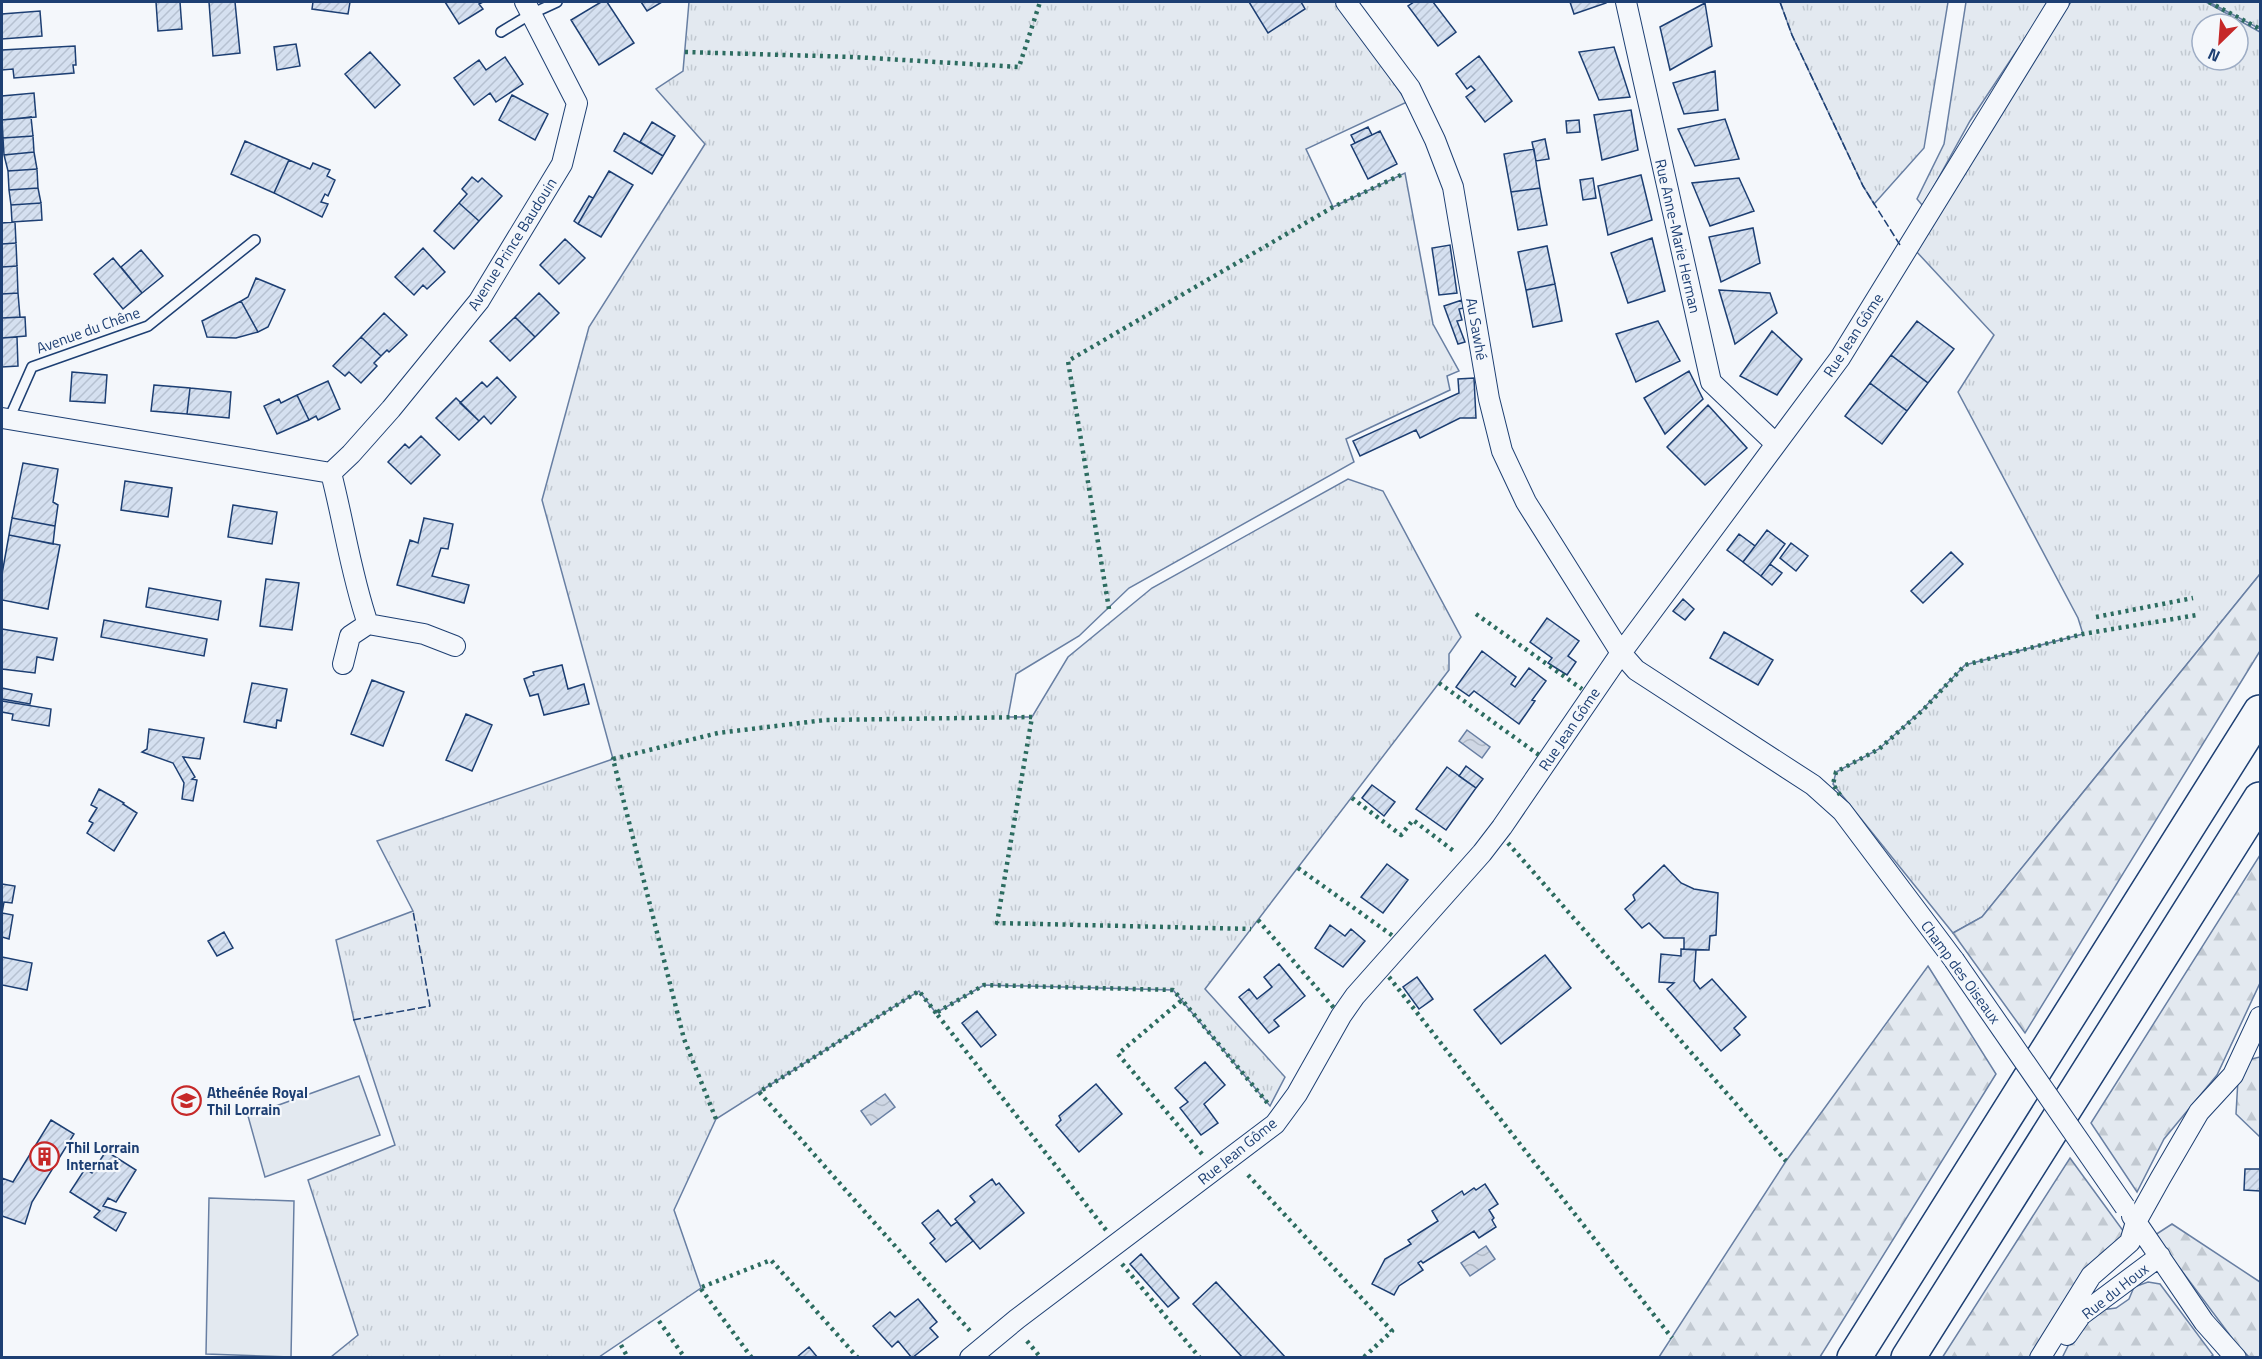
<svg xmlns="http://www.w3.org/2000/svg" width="2262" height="1359" viewBox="0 0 2262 1359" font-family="'Titillium Web',sans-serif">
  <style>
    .grass { fill: url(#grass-tufts); stroke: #687fa3; stroke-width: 1.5; fill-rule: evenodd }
    .forest { fill: url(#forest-firs); stroke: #687fa3; stroke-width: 1.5 }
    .pitch { fill: #e3e9f0; stroke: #687fa3; stroke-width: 1.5 }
    .water { fill: url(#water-waves); stroke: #687fa3; stroke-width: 1.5 }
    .building { fill: url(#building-hatch); stroke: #1d3f73; stroke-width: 1.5 }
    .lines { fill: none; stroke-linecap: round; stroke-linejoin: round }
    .lane-casing { stroke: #1d3f73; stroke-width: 12 }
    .street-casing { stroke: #1d3f73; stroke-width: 22 }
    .highway-casing { stroke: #1d3f73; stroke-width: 36 }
    .lane { stroke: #f4f7fb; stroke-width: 9 }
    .street { stroke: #f4f7fb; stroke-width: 20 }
    .highway { stroke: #f4f7fb; stroke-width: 33 }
    .street-bridge-casing { stroke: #1d3f73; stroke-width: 22; stroke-linecap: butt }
    .street-bridge { stroke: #f4f7fb; stroke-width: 20 }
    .hedge { stroke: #2c6c60; stroke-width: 4.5; stroke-dasharray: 3 4.5; stroke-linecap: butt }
    .fence { stroke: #1d3f73; stroke-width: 1.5; stroke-dasharray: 8 3; stroke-linecap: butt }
    .labels { text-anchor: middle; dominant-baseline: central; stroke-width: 4.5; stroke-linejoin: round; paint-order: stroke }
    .street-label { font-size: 15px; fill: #1d3f73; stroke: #f4f7fb }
    .poi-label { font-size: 15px; font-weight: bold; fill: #1d3f73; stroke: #f4f7fb; text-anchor: start }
  </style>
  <defs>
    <pattern id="grass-tufts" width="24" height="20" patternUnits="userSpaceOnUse" patternTransform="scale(1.5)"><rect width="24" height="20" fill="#e3e9f0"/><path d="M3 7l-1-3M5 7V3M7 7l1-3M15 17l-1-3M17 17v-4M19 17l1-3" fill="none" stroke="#c2c9d1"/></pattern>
    <pattern id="forest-firs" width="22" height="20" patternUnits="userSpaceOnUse" patternTransform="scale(1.5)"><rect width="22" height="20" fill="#e3e9f0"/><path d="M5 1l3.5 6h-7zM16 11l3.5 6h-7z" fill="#c2c9d1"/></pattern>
    <pattern id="water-waves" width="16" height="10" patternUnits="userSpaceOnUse" patternTransform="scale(1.5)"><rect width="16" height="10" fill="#cfd7e4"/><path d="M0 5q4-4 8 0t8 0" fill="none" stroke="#b1bac7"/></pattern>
    <pattern id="building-hatch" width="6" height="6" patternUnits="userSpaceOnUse" patternTransform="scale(1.5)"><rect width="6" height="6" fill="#d5e0f0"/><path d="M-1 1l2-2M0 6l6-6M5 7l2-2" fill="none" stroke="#b6c1d1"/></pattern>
  </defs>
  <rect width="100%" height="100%" fill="#f4f7fb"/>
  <path class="grass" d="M 689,2 L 1338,2 L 1407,102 L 1306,149 L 1333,207 L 1405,173 L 1433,324 L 1459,371 L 1447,376 L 1450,390 L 1346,439 L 1354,462 L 1129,588 L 1079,636 L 1016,674 L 1008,717 L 1032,717 L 1068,657 L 1152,588 L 1348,479 L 1383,491 L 1461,637 L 1449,654 L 1449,670 L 1205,989 L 1285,1077 L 1270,1106 L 1173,990 L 984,985 L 936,1013 L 919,991 L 716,1119 L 674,1210 L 701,1288 L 599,1357 L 331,1357 L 358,1335 L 308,1180 L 395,1145 L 354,1020 L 336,940 L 413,911 L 377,841 L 613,759 L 542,500 L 589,327 L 705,144 L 656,89 L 683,71 Z
    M 1780,2 L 1948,2 L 1924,148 L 1874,204 L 1863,186 L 1792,35 Z
    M 1966,2 L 2049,2 L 1970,121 L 1923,206 L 1917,199 L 1944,144 Z
    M 2071,2 L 2206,2 L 2260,32 L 2260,574 L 1982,917 L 1953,933 L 1833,784 L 1836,772 L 1879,749 L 1923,709 L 1965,665 L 2083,634 L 2078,618 L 1958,392 L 1994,335 L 1915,250 L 2023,67 ZM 2202,24 L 2238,24 L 2238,60 L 2202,60 Z
    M 2209,2 L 2260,2 L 2260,29 Z"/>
  <path class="forest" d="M 2260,574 L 2260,651 L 2025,1033 L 1953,933 L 1982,917 Z
    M 2260,855 L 2260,983 L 2217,1075 L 2164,1139 L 2137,1192 L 2091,1123 Z
    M 1928,966 L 1996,1074 L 1820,1357 L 1659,1357 L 1786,1161 Z
    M 2260,1057 L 2260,1137 L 2236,1114 L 2239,1062 Z
    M 2070,1158 L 2124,1232 L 2125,1239 L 2034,1357 L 1942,1358 Z
    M 2172,1224 L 2260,1282 L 2260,1357 L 2249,1357 L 2235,1342 L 2155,1235 Z
    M 2148,1282 L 2160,1284 L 2213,1355 L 2209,1358 L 2062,1358 L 2069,1344 L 2072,1344 L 2082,1328 L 2101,1310 L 2116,1308 L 2129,1299 L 2134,1287 Z"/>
  <path class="pitch" d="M 359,1076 L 380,1135 L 265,1177 L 248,1116 Z
    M 209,1198 L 294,1201 L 291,1357 L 206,1354 Z"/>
  <path class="water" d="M 1467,730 L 1490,747 L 1482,758 L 1459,741 Z
    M 885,1094 L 895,1107 L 871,1125 L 861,1111 Z
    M 1486,1246 L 1495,1259 L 1470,1276 L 1461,1263 Z"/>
  <path class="building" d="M 156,2 L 180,2 L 182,29 L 158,31 Z
    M 209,2 L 235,2 L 240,53 L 213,56 Z
    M 313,2 L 350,2 L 348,14 L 312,9 Z
    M 445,2 L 483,2 L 479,4 L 483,9 L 459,24 Z
    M 601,2 L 607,2 L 634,43 L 599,65 L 571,20 Z
    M 641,2 L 662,2 L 647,11 Z
    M 1249,2 L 1301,2 L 1305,9 L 1268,33 Z
    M 1414,2 L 1433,2 L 1456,32 L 1438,46 L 1408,6 Z
    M 1570,2 L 1606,2 L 1606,3 L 1574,14 Z
    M 1705,3 L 1712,46 L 1670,70 L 1660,27 Z
    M 40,11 L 42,36 L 2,39 L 2,14 Z
    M 296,44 L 300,66 L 277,70 L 274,47 Z
    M 75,46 L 76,65 L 73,65 L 74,73 L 14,78 L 13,69 L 2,70 L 2,50 Z
    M 1614,47 L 1630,97 L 1599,100 L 1579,52 Z
    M 370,52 L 400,85 L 375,108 L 345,74 Z
    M 1479,56 L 1512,101 L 1485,122 L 1466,97 L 1475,90 L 1471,86 L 1467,89 L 1456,74 Z
    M 505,57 L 523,84 L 496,102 L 490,93 L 474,105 L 454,78 L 479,60 L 486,70 Z
    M 1715,71 L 1718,110 L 1684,114 L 1673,83 Z
    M 34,93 L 36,117 L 2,120 L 2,96 Z
    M 512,95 L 548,114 L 535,140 L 499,120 Z
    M 1631,110 L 1638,150 L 1602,160 L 1594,115 Z
    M 31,117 L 33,136 L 3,138 L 2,120 Z
    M 1725,119 L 1739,159 L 1695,166 L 1678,129 Z
    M 1579,120 L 1580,132 L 1567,133 L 1566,121 Z
    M 652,122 L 675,136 L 663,156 L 640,142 Z
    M 1368,127 L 1372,135 L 1355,143 L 1351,135 Z
    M 1380,131 L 1397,164 L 1368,179 L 1351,145 Z
    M 624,133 L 663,156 L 652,174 L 614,151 Z
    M 33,136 L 34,152 L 4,155 L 3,138 Z
    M 1545,139 L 1549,159 L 1536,161 L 1532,142 Z
    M 245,141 L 289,160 L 274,193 L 231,174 Z
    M 1534,149 L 1540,188 L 1511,192 L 1504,154 Z
    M 34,152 L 37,169 L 8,171 L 4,155 Z
    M 289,160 L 310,169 L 313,163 L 330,170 L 327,176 L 335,180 L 328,196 L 325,194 L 321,202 L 328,204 L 322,217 L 274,193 Z
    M 37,169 L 38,188 L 9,190 L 8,171 Z
    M 609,171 L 633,185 L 601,237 L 578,224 Z
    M 1641,175 L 1652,220 L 1608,235 L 1598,186 Z
    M 472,177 L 478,182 L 482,178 L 502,196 L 479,221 L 459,203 L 467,194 L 462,189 Z
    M 1593,178 L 1596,198 L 1583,200 L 1580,180 Z
    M 1739,178 L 1754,211 L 1710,226 L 1692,183 Z
    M 38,188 L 41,203 L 11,205 L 9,190 Z
    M 1540,188 L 1547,225 L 1518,230 L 1511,192 Z
    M 589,196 L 593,198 L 578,224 L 574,221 Z
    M 41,203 L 42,220 L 12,222 L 11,205 Z
    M 459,203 L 479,221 L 454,249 L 434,231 Z
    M 15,222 L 16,243 L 2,244 L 2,223 Z
    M 1753,228 L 1760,263 L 1721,282 L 1709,237 Z
    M 1652,238 L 1665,291 L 1628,303 L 1611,253 Z
    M 565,239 L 585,258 L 559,284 L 540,265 Z
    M 16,243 L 17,266 L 2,267 L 2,244 Z
    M 1450,245 L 1457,293 L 1439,295 L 1432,248 Z
    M 1547,246 L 1555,284 L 1526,290 L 1518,252 Z
    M 423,248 L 445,272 L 427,289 L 423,285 L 414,295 L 395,277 Z
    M 141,250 L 163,276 L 142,293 L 121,267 Z
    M 113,258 L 142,293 L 123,309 L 94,274 Z
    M 17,266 L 18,293 L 2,294 L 2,267 Z
    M 256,278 L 285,290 L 268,327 L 258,332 L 241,301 L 248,297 Z
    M 1555,284 L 1562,321 L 1533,327 L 1526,290 Z
    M 1719,290 L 1770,293 L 1777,313 L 1735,344 Z
    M 18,293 L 20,317 L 2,318 L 2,294 Z
    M 539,293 L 559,313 L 535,337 L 515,317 Z
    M 1462,300 L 1464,308 L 1459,309 L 1462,320 L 1457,321 L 1465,342 L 1458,344 L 1444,306 Z
    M 241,301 L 258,332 L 236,338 L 207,337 L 202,321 Z
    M 384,313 L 407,335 L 389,352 L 387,350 L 381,356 L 361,337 Z
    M 25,317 L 26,336 L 2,338 L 2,318 Z
    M 515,317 L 535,337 L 510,361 L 490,341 Z
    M 1658,321 L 1680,361 L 1636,382 L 1616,334 Z
    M 1917,321 L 1954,349 L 1928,383 L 1891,355 Z
    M 1772,331 L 1802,359 L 1777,395 L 1740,376 Z
    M 17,337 L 18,366 L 2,367 L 2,338 Z
    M 361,337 L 381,356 L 374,363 L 377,366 L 361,383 L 349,372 L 345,376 L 333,366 Z
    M 1891,355 L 1928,383 L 1907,411 L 1870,383 Z
    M 1689,371 L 1703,399 L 1665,434 L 1644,398 Z
    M 72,372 L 107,375 L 105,403 L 70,401 Z
    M 497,377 L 516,397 L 491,424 L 484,416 L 479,421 L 460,403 L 482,382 L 487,387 Z
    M 1474,378 L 1476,418 L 1460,418 L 1420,438 L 1416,430 L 1360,456 L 1353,441 L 1459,393 L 1458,379 Z
    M 328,381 L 340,409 L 318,420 L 316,416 L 309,420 L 297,395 Z
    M 1870,383 L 1907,411 L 1882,444 L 1845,416 Z
    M 154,385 L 190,388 L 187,414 L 151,411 Z
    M 190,388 L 231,392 L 229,418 L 187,414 Z
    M 297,395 L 309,420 L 277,434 L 264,406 L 279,399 L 281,403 Z
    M 456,398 L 479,421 L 459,440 L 436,418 Z
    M 1708,405 L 1747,448 L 1705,485 L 1667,447 Z
    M 421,436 L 440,455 L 411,484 L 388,462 L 405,444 L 409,448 Z
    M 23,463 L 58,469 L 53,502 L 58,505 L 55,526 L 12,518 Z
    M 125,481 L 172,488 L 168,517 L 121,510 Z
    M 233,505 L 277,512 L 272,544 L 228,537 Z
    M 12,518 L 55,526 L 53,544 L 9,535 Z
    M 424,518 L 453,524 L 448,549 L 441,548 L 432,576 L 469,585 L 464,603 L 397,585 L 410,540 L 418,543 Z
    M 1767,530 L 1785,544 L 1761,576 L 1743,562 Z
    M 1739,534 L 1755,546 L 1743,562 L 1727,550 Z
    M 9,535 L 60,545 L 48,609 L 2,600 L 2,574 Z
    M 1791,543 L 1808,556 L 1796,571 L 1780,558 Z
    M 1951,552 L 1963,564 L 1923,603 L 1911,591 Z
    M 1770,564 L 1782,573 L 1772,585 L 1761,576 Z
    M 266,579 L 299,583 L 292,630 L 260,626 Z
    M 149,588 L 221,601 L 218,620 L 146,607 Z
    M 1683,599 L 1694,609 L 1685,620 L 1673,611 Z
    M 1547,618 L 1579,641 L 1568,656 L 1576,662 L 1567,675 L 1548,663 L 1552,658 L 1530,642 Z
    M 104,620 L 207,639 L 204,656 L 101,637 Z
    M 2,629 L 57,638 L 53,660 L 37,657 L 35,673 L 2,669 Z
    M 1724,632 L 1773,660 L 1758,685 L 1710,658 Z
    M 1482,651 L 1516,677 L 1511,684 L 1515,687 L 1529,668 L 1546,681 L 1532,700 L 1535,701 L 1519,724 L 1474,691 L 1469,696 L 1456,687 Z
    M 562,665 L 568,689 L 584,684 L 589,704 L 544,715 L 538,694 L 530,696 L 524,679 L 534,675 L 533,672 Z
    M 372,680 L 404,692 L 383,746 L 351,734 Z
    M 252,683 L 287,689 L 281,721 L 277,720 L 276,728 L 244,722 Z
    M 2,688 L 32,694 L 30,704 L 2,699 Z
    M 2,701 L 51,709 L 49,726 L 12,720 L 13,714 L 2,712 Z
    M 466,714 L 492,725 L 472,771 L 446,760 Z
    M 149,729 L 204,738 L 200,759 L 183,757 L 195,777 L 192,779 L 197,780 L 193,801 L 182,799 L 184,783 L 173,763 L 142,752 L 147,749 Z
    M 1466,766 L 1483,779 L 1476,788 L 1459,776 Z
    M 1447,767 L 1476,788 L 1446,830 L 1416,809 Z
    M 1372,785 L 1395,802 L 1384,816 L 1362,798 Z
    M 99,789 L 124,803 L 123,804 L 137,813 L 114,851 L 87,833 L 93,823 L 89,821 L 97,808 L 91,805 Z
    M 1387,864 L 1408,880 L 1383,913 L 1361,897 Z
    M 1664,865 L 1681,883 L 1694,889 L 1718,893 L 1716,935 L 1710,936 L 1709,950 L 1684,949 L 1684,938 L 1664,938 L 1649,923 L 1642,928 L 1625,909 L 1635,900 L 1633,895 Z
    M 2,884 L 15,886 L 12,903 L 4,902 L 2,913 L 13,915 L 9,939 L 2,937 Z
    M 1330,925 L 1345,936 L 1351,929 L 1365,941 L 1343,967 L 1315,948 Z
    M 224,932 L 233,948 L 217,956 L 208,941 Z
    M 1681,949 L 1696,950 L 1694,981 L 1700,989 L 1712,979 L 1746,1017 L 1734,1028 L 1740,1035 L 1721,1051 L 1667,989 L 1674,983 L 1659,982 L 1661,954 L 1681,956 Z
    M 1545,955 L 1571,988 L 1501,1044 L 1474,1010 Z
    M 2,957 L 32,963 L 27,990 L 2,985 Z
    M 1279,964 L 1305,996 L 1274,1020 L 1279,1026 L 1269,1033 L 1239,997 L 1249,989 L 1257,999 L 1272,987 L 1264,977 Z
    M 1417,977 L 1433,999 L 1419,1009 L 1403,987 Z
    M 977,1011 L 996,1035 L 981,1047 L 962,1023 Z
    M 1205,1062 L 1225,1085 L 1204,1104 L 1218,1123 L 1201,1135 L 1180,1108 L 1188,1102 L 1175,1088 Z
    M 1096,1084 L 1122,1114 L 1079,1152 L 1056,1125 L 1061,1120 L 1059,1116 Z
    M 51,1120 L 74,1134 L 32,1202 L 25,1224 L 2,1216 L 2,1178 L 13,1182 Z
    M 106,1151 L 136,1170 L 116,1202 L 108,1198 L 103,1206 L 126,1213 L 116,1231 L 94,1217 L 100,1211 L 70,1192 L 85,1169 L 92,1173 Z
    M 2245,1169 L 2260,1169 L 2260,1191 L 2244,1190 Z
    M 992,1179 L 996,1185 L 999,1183 L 1024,1213 L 980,1249 L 955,1219 L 975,1202 L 970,1196 Z
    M 1485,1184 L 1498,1204 L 1489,1210 L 1494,1218 L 1492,1220 L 1496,1227 L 1479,1238 L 1474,1231 L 1423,1263 L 1421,1261 L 1418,1263 L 1423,1270 L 1399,1286 L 1394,1295 L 1372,1284 L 1385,1259 L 1411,1244 L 1408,1240 L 1438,1221 L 1432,1211 L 1462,1191 L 1464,1195 L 1474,1188 L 1476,1190 Z
    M 938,1210 L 951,1226 L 957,1222 L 973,1241 L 946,1262 L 930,1243 L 935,1239 L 922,1223 Z
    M 1141,1254 L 1179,1298 L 1168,1307 L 1130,1264 Z
    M 1216,1282 L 1286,1358 L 1243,1358 L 1193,1304 Z
    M 918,1299 L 937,1322 L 930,1328 L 938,1337 L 912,1358 L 898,1341 L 892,1347 L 873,1326 L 890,1312 L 895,1317 Z
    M 809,1347 L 818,1358 L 796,1358 Z"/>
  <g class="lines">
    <defs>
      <path id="lane" d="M 501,32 L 531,14 L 557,2
        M 9,419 L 32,367 L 148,326 L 255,240"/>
      <path id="street" d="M 1346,2 L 1410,88 L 1435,140 L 1453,187 L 1489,399 L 1502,451 L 1526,502 L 1621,653 L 1636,670 L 1813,785 L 1842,811 L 1954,960
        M 1626,2 L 1711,382 L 1776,444
        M 2,418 L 331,473 L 351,454 L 391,409 L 479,301 L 562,164 L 577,103 L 525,2
        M 331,473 C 344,523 351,575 368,624 L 424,634 L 455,646
        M 343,664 L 350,636 L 368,624
        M 2132,1216 L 2204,1322 L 2236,1358
        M 2067,1335 L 2081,1315 L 2160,1256
        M 970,1358 L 1017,1319 L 1275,1124 L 1297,1094 L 1341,1016 L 1355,996 L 1482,853 L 1502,827 L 1621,653 L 1840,358 L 2059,2
        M 2040,1358 L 2091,1276 L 2130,1242 L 2136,1222 L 2160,1179 L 2199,1112 L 2233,1075 L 2260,1017"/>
      <path id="highway" d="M 1854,1358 L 2260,712
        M 1908,1358 L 2260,799"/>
    </defs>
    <use href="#lane" class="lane-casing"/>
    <use href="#street" class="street-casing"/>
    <use href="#highway" class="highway-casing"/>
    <use href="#lane" class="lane"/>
    <use href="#street" class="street"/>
    <use href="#highway" class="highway"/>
    <defs>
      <path id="street-bridge" d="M 1954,960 L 2125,1207"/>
    </defs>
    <use href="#street-bridge" class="street-bridge-casing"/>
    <use href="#street-bridge" class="street-bridge"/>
    <path class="hedge" d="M 2209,2 L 2260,29
      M 685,52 L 854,57 L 1019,67 L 1040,2
      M 1109,609 L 1068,361 L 1333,207 L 1405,173
      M 1476,614 L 1582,689
      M 2096,617 L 2193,598
      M 1439,683 L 1539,755
      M 1840,795 L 1833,784 L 1836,772 L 1879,749 L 1923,710 L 1965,665 L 2083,634 L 2197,615
      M 1352,798 L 1401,835 L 1413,820 L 1455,852
      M 1508,843 L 1786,1161
      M 1298,868 L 1393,936
      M 1258,920 L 1334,1008
      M 1389,977 L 1672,1338
      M 936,1013 L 919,991 L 759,1092 L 971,1332
      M 716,1119 L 684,1039 L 613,759 L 718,733 L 825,720 L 1032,717 L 997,923 L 1251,929
      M 1202,1154 L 1118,1054 L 1182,1000 L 1270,1106
      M 1248,1175 L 1392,1331 L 1363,1358
      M 1106,1230 L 936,1013 L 984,985 L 1173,990 L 1182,1000
      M 1122,1264 L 1200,1358
      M 702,1287 L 771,1260 L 858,1358
      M 701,1289 L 752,1358
      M 659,1321 L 685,1358
      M 1027,1341 L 1041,1358
      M 621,1345 L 628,1358"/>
    <path class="fence" d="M 1780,2 L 1792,35 L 1863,186 L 1900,245
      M 353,1020 L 430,1006 L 413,911"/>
  </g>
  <defs>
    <symbol id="school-ring" viewBox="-11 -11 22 22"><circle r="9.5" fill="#f4f7fb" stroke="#c62828" stroke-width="1.5"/><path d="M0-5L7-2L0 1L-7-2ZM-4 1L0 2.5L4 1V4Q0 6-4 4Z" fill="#c62828"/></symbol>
    <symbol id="building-ring" viewBox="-11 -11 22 22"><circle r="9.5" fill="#f4f7fb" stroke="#c62828" stroke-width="1.5"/><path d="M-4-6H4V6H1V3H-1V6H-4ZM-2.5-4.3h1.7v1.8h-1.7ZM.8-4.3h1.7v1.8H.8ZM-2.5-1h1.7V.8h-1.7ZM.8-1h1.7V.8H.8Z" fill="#c62828"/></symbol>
  </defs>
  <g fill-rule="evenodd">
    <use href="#school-ring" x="170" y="1084" width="33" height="33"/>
    <use href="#building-ring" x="28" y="1140" width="33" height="33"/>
  </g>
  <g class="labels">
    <g class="street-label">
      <text transform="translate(1678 236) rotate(77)">Rue Anne-Marie Herman</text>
      <text transform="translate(512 244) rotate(-58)">Avenue Prince Baudouin</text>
      <text transform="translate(1477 329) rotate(80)">Au Sawhé</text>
      <text transform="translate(88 330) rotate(-20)">Avenue du Chêne</text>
      <text transform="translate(1853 335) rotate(-57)">Rue Jean Gôme</text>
      <text transform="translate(1569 729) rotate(-56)">Rue Jean Gôme</text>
      <text transform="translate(1961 972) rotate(54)">Champ des Oiseaux</text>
      <text transform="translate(1237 1151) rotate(-39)">Rue Jean Gôme</text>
      <text transform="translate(2115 1291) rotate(-38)">Rue du Houx</text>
    </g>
    <g class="poi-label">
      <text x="207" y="1092">Atheénée Royal<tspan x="207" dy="17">Thil Lorrain</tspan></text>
      <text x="66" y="1147">Thil Lorrain<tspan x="66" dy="17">Internat</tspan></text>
    </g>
  </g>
  <rect width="2262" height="1359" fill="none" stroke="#1d3f73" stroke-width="6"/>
  <g transform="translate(2220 42) rotate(205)"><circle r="28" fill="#f4f7fb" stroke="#9eadc5" stroke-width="1.5"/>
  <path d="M0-4.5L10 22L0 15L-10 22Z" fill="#c62828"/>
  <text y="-9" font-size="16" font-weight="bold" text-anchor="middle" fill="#1d3f73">N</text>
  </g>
</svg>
